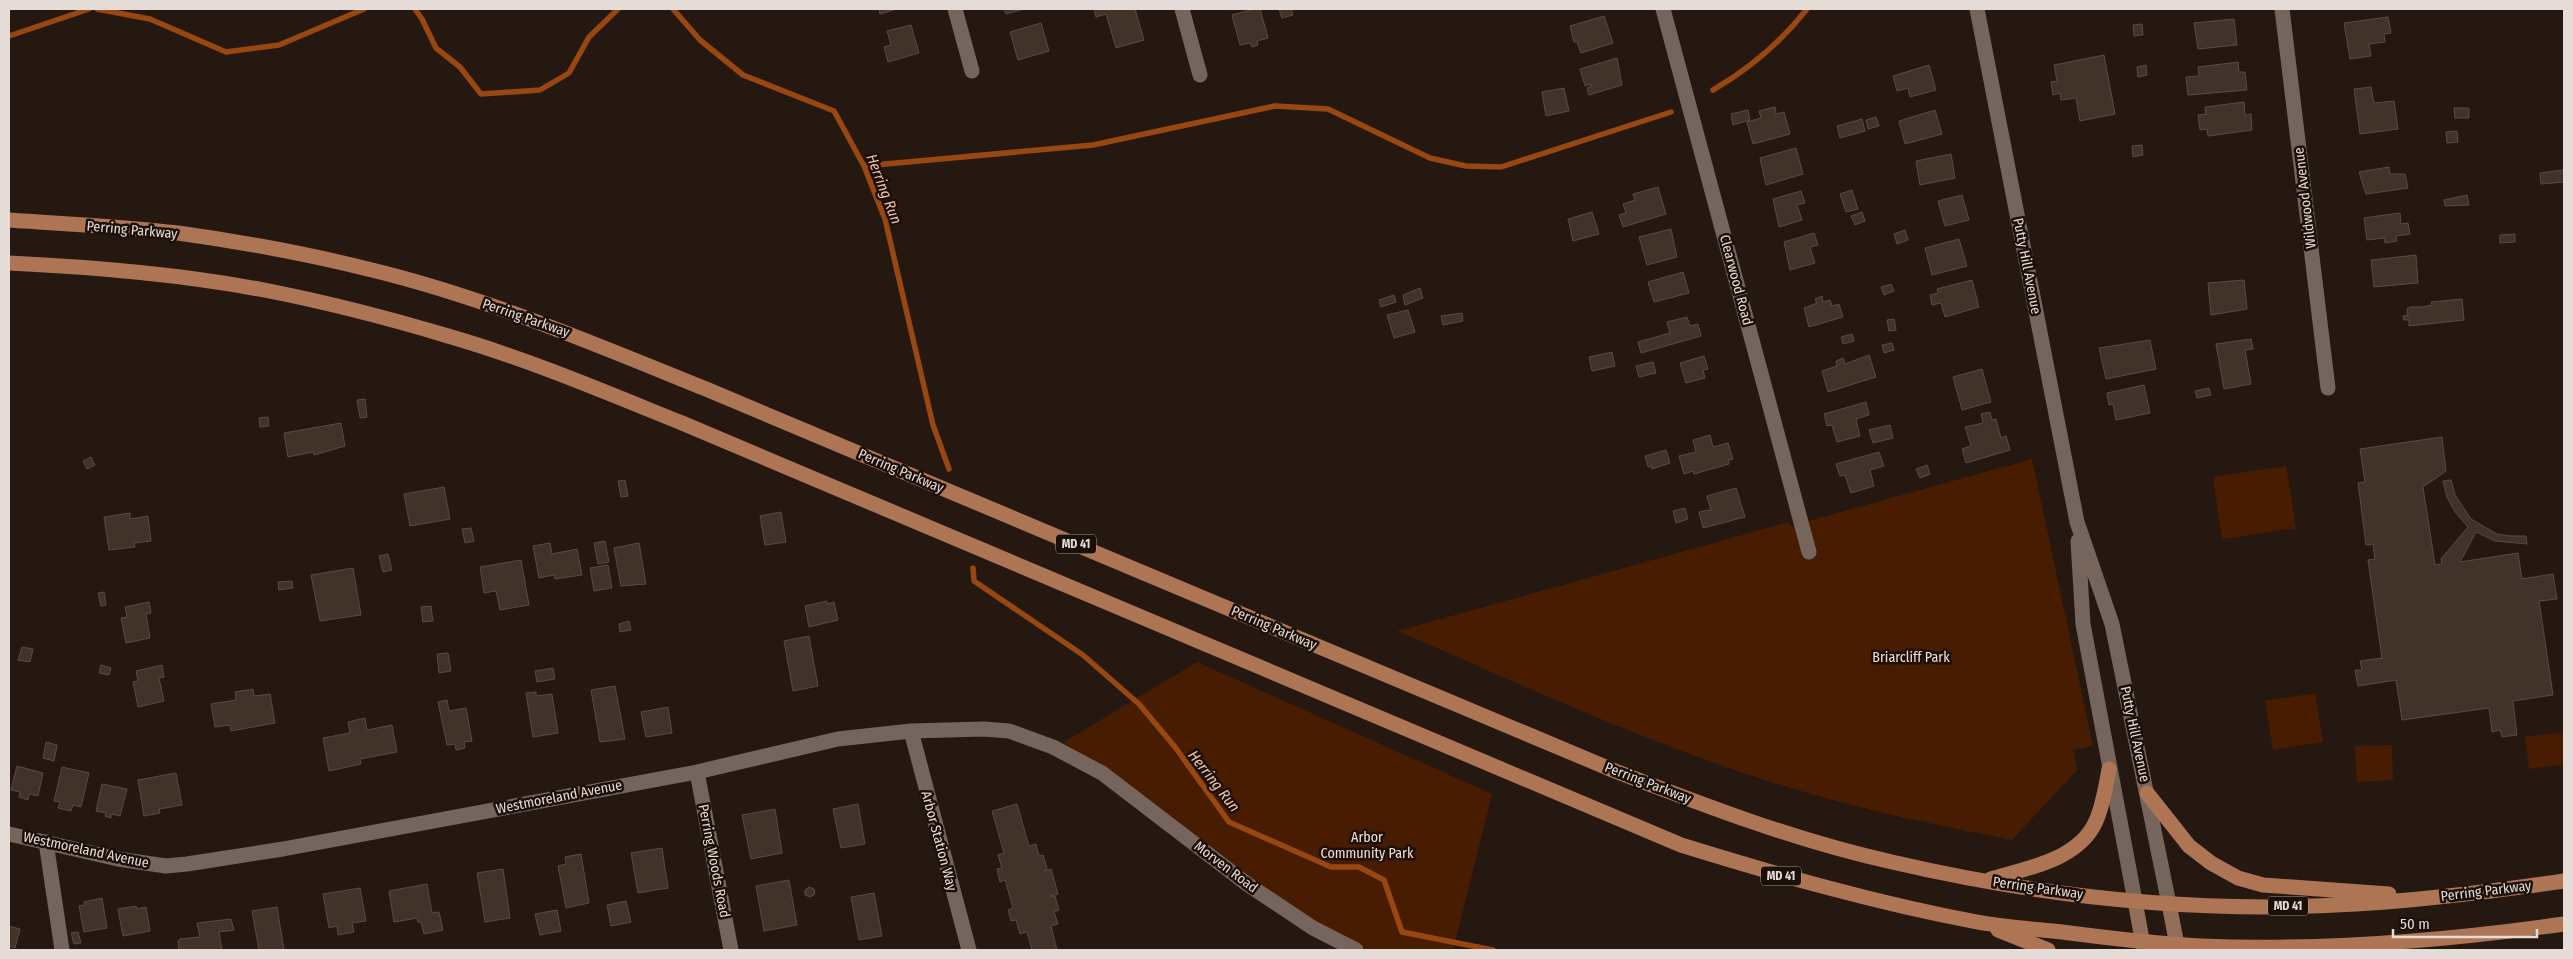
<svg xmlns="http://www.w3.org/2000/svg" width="2573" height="959" viewBox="0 0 2573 959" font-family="'Fira Sans Condensed',sans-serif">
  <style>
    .green { fill: #481c00 }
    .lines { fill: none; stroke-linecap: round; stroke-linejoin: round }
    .stream { stroke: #984711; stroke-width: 5.5 }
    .building { fill: #41322a; stroke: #5c4b43 }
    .minor { stroke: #76655c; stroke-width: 15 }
    .tertiary { stroke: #76655c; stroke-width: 15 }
    .secondary { stroke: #926d59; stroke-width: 15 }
    .primary { stroke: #ae7555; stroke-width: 15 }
    .labels { text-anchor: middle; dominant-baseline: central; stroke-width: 5; stroke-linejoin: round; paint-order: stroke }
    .shield { fill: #1b0f08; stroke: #a99e99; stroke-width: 1 }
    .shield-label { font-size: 12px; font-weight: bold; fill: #e6dcd7 }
    .street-label { font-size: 14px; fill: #e6dcd7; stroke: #1b0f08 }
    .park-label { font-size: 14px; fill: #f7dfd3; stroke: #1b0f08 }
    .water-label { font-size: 15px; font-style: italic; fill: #f0c1aa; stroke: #1b0f08 }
  </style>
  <rect width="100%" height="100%" fill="#251811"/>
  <path class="green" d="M 2032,459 L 2093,746 L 2073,750 L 2077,770 L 2012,840 C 1937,825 1863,810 1791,788 C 1656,748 1526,686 1397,631 L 1789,522 L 1790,526 Z
    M 2286,466 L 2296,528 L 2222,539 L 2213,477 Z
    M 1197,662 L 1492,794 L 1453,950 L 1370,950 L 1323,934 L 1195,843 L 1064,742 Z
    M 2315,693 L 2323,742 L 2273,750 L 2265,701 Z
    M 2564,732 L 2564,764 L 2529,769 L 2525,737 Z
    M 2392,745 L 2393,780 L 2357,782 L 2355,746 Z"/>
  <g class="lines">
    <path class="stream" d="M 97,9 L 150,19 L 226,52 L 279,45 L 364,9
      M 415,9 L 422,19 L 436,48 L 460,67 L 481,94 L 540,90 L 569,73 L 589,37 L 618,9
      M 673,9 L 700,40 L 743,75 L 834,111 L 864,166 L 885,219 L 933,425 L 949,469
      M 9,36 L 89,9
      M 1713,90 C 1749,69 1781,42 1807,9
      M 864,166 L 1093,145 L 1275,106 L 1328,109 L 1430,158 L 1466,166 L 1501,167 L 1671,112
      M 973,568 L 974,581 L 1083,655 L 1139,704 L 1175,747 L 1229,822 L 1331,867 L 1359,867 L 1384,880 L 1402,932 L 1493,950"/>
  </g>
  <path class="building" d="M 879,9 L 897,9 L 880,14 Z
    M 1004,9 L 1024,9 L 1006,14 Z
    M 1094,9 L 1135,9 L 1144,40 L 1116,48 L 1106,14 L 1096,17 Z
    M 1254,9 L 1260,9 L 1268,38 L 1257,41 L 1258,45 L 1252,47 L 1250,43 L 1240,45 L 1232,15 Z
    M 1279,9 L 1291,9 L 1293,15 L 1282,18 Z
    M 1604,16 L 1613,43 L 1581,53 L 1577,42 L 1574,42 L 1570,26 Z
    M 2388,17 L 2391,33 L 2384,34 L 2385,42 L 2369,44 L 2371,56 L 2350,59 L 2344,23 Z
    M 2234,19 L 2237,45 L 2198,49 L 2194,23 Z
    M 1041,23 L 1049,51 L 1018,60 L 1010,32 Z
    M 2142,24 L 2143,35 L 2134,36 L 2133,25 Z
    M 911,25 L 919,53 L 888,62 L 884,47 L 891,45 L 887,31 Z
    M 2104,55 L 2115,114 L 2080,121 L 2076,98 L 2061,100 L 2060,93 L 2053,95 L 2051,82 L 2057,81 L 2054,65 Z
    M 1617,58 L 1622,85 L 1589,95 L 1587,88 L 1592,86 L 1591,84 L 1585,86 L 1580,69 Z
    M 2238,62 L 2239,72 L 2245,72 L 2247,90 L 2188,95 L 2186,77 L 2199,76 L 2198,67 Z
    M 1929,65 L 1936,90 L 1910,97 L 1908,88 L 1897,91 L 1893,76 Z
    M 2146,65 L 2147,75 L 2138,77 L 2137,67 Z
    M 2371,87 L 2374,103 L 2394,101 L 2398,129 L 2360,134 L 2354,89 Z
    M 1564,88 L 1569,111 L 1546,116 L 1542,92 Z
    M 2244,102 L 2245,115 L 2251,114 L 2252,130 L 2208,136 L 2207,129 L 2200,130 L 2198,115 L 2206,114 L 2205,107 Z
    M 1775,107 L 1776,114 L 1784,112 L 1790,134 L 1753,144 L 1747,122 L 1761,118 L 1759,111 Z
    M 2454,108 L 2469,108 L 2469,118 L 2455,118 Z
    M 1748,110 L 1750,120 L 1733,125 L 1731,114 Z
    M 1935,110 L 1942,134 L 1905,144 L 1899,121 Z
    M 1876,117 L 1879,126 L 1868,129 L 1866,120 Z
    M 1862,119 L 1865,131 L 1840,138 L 1837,126 Z
    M 2457,131 L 2458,142 L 2447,143 L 2446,132 Z
    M 2142,145 L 2143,155 L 2133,157 L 2132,146 Z
    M 1796,148 L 1803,174 L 1766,185 L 1760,158 Z
    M 1951,154 L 1955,178 L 1920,185 L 1916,161 Z
    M 2389,167 L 2390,174 L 2405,174 L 2408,188 L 2366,194 L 2359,172 Z
    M 2563,170 L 2564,182 L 2541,184 L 2540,173 Z
    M 1658,187 L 1666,214 L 1623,227 L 1619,215 L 1626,213 L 1623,204 L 1635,200 L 1633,194 Z
    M 1852,190 L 1858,209 L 1846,212 L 1840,194 Z
    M 1801,191 L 1805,203 L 1797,205 L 1802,220 L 1779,227 L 1773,199 Z
    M 1962,195 L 1969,220 L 1945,226 L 1938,201 Z
    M 2467,195 L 2469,205 L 2445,206 L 2444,200 Z
    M 1592,212 L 1599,234 L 1573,241 L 1568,219 Z
    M 1862,212 L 1865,221 L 1855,225 L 1851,216 Z
    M 2400,213 L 2401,224 L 2408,223 L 2410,234 L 2396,236 L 2397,241 L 2385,243 L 2384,238 L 2367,240 L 2364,218 Z
    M 1671,229 L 1677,257 L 1647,265 L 1639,237 Z
    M 1905,230 L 1908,240 L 1897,244 L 1894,234 Z
    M 1814,233 L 1818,245 L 1810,247 L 1815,263 L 1790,270 L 1784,242 Z
    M 2515,234 L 2515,242 L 2500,243 L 2500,235 Z
    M 1959,239 L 1967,266 L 1932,275 L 1925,248 Z
    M 2416,255 L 2418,283 L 2374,287 L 2371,260 Z
    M 1683,272 L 1689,293 L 1654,302 L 1648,282 Z
    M 1972,280 L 1979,307 L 1945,317 L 1941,303 L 1932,305 L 1930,295 L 1938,293 L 1937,289 Z
    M 2244,280 L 2247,309 L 2211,315 L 2208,283 Z
    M 1891,284 L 1894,291 L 1884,295 L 1881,287 Z
    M 1420,288 L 1423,298 L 1405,305 L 1403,295 Z
    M 1394,295 L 1396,302 L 1381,307 L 1379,300 Z
    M 1822,296 L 1823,302 L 1830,300 L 1832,306 L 1839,304 L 1843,317 L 1809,327 L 1804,308 L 1817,303 L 1815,299 Z
    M 2462,299 L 2464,320 L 2409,326 L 2409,320 L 2404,320 L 2403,316 L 2408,315 L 2407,309 L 2410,307 L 2423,307 L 2432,305 L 2431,302 Z
    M 1408,310 L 1415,332 L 1394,338 L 1387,315 Z
    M 1462,313 L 1463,321 L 1443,325 L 1441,316 Z
    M 1687,317 L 1690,326 L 1698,324 L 1701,336 L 1641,353 L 1638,342 L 1670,333 L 1667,322 Z
    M 1894,319 L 1896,330 L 1889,331 L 1887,320 Z
    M 1852,334 L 1854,341 L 1843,344 L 1841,337 Z
    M 2251,339 L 2253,349 L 2245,350 L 2251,384 L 2224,389 L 2216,344 Z
    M 2150,340 L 2156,369 L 2106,379 L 2099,348 Z
    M 1892,343 L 1894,350 L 1884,353 L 1882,345 Z
    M 1612,352 L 1615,366 L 1592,371 L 1589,357 Z
    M 1869,355 L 1876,377 L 1828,392 L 1822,371 L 1837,366 L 1836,361 L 1843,358 L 1845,364 Z
    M 1704,356 L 1708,369 L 1703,370 L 1705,378 L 1686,383 L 1680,363 Z
    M 1653,362 L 1656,373 L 1639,377 L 1636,366 Z
    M 1982,369 L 1991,402 L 1962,410 L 1953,377 Z
    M 2144,385 L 2150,413 L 2116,420 L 2113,404 L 2109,405 L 2107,393 Z
    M 2209,388 L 2211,395 L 2197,398 L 2195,391 Z
    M 365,399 L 367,417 L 360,418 L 357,400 Z
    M 1866,402 L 1869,415 L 1856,419 L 1860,436 L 1837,442 L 1832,425 L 1827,426 L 1824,414 Z
    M 1990,412 L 1992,420 L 1996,419 L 2001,438 L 2006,436 L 2010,450 L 1966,463 L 1962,449 L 1971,446 L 1965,427 L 1983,423 L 1981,414 Z
    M 268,417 L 269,426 L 260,427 L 259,418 Z
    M 341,423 L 345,446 L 314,455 L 313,452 L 288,457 L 284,433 Z
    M 1890,425 L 1893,438 L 1873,443 L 1869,430 Z
    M 1710,435 L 1713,447 L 1728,443 L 1733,459 L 1728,460 L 1729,464 L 1694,474 L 1693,471 L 1684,474 L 1679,456 L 1696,452 L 1693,440 Z
    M 2442,437 L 2446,471 L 2423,487 L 2435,565 L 2442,564 L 2441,559 L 2468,527 L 2455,512 L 2447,497 L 2443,481 L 2451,480 L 2455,495 L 2471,519 L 2497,534 L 2510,536 L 2526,536 L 2527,544 L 2495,541 L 2476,532 L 2460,562 L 2518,553 L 2522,579 L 2553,574 L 2557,599 L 2539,601 L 2553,695 L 2513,701 L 2517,735 L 2502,737 L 2500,730 L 2492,732 L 2489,708 L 2402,720 L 2396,680 L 2358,686 L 2355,670 L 2362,670 L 2360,661 L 2382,658 L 2368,560 L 2375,559 L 2373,544 L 2366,545 L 2358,483 L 2365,482 L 2360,449 Z
    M 1666,450 L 1670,463 L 1652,469 L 1651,466 L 1648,467 L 1645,456 Z
    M 1879,452 L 1884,466 L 1870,470 L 1874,486 L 1851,493 L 1845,475 L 1840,476 L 1836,464 Z
    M 91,457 L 95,465 L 87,469 L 83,461 Z
    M 1927,465 L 1930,474 L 1920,478 L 1916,469 Z
    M 625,480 L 628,496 L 621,497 L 618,481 Z
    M 444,487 L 450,519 L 410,526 L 404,494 Z
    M 1736,488 L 1745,517 L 1703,528 L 1699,512 L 1708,510 L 1711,511 L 1707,496 Z
    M 1685,508 L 1688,519 L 1676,523 L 1673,511 Z
    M 781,512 L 786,542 L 765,545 L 760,516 Z
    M 130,513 L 130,519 L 148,516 L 151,541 L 134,543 L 135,547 L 109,550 L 104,517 Z
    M 471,528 L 474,541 L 465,543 L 462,529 Z
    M 605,541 L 609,562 L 598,564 L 594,543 Z
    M 550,543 L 552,554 L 577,549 L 582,575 L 555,579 L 554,575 L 539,578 L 533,546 Z
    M 639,543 L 646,584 L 621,586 L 614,548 Z
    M 388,554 L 392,570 L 383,572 L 379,556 Z
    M 521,560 L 529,605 L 500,610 L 496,591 L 484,593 L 480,567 Z
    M 608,565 L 612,588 L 594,591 L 590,568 Z
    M 353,568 L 361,615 L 320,621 L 311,575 Z
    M 292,581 L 293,588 L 279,590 L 278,582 Z
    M 104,592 L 106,605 L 101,606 L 98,593 Z
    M 827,601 L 827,604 L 834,602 L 838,620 L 809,627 L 805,606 Z
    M 149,602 L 151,613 L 146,614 L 150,638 L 126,643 L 121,618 L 127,617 L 125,607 Z
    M 431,606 L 433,621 L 423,622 L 421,607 Z
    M 629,621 L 631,630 L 620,632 L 619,624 Z
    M 809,636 L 818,686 L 793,691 L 784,641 Z
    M 22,647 L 33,649 L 30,662 L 18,660 Z
    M 448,653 L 451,671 L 439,673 L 437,654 Z
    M 101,665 L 111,668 L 109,675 L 99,673 Z
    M 162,665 L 164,677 L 159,678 L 164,701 L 138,707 L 133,682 L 138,681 L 136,671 Z
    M 553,668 L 555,679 L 537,682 L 535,671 Z
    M 615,686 L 625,739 L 600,742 L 591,690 Z
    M 253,689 L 254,696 L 270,694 L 275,723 L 231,731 L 230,725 L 215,727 L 211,704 L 236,700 L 235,692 Z
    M 536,692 L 536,696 L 552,694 L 558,733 L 533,737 L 526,693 Z
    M 447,700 L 449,711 L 466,708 L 472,741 L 464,742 L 465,748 L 456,750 L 455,744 L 447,745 L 438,702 Z
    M 668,707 L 672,733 L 646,737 L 641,712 Z
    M 365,718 L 367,730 L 392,725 L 397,752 L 360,759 L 361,764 L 329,771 L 323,738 L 350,733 L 348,722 Z
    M 46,742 L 57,745 L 54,761 L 43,758 Z
    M 17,766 L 43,773 L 38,796 L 29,794 L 28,800 L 19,797 L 20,792 L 11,790 Z
    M 62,767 L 89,773 L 81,807 L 73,805 L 71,811 L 58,808 L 60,802 L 54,801 Z
    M 176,773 L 182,805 L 159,809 L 160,813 L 144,816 L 138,780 Z
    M 102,784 L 127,789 L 120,816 L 111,814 L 111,818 L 105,816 L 106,813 L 96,811 Z
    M 858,804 L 865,844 L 841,848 L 833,809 Z
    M 1017,804 L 1029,846 L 1036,844 L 1039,856 L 1043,855 L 1047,869 L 1044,871 L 1051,869 L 1058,894 L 1050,896 L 1055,896 L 1059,910 L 1054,912 L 1058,924 L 1051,926 L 1057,950 L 1032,950 L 1027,932 L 1020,934 L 1016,920 L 1011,921 L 1008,910 L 1013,908 L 1005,880 L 1000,882 L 997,869 L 1002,868 L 998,855 L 1004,853 L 992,811 Z
    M 775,809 L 782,853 L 751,859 L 742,815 Z
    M 662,848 L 668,888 L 638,893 L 631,853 Z
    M 581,854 L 589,903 L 566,908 L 558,866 L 566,864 L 565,857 Z
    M 503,869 L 510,918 L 485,922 L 477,873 Z
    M 789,880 L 797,925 L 764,931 L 756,886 Z
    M 427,884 L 432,913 L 439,912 L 443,930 L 424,934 L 421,922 L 418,922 L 417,918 L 394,922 L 389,891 Z
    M 809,887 L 814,889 L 815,894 L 810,897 L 805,895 L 805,890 Z
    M 360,888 L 366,921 L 352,923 L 354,932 L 338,935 L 337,926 L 329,928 L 323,894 Z
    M 874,893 L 882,936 L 859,940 L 851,897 Z
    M 102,898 L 107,928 L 84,932 L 79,906 L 85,905 L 84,902 Z
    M 626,901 L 631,922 L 611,926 L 607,905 Z
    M 136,906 L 137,909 L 146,907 L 150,931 L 123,936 L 118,909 Z
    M 277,907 L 284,950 L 259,950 L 252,911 Z
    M 557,910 L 561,931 L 540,935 L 535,914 Z
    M 231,919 L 234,930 L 219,932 L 222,950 L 179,950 L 178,941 L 180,939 L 200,937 L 197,923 Z
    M 9,926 L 20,929 L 15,948 L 9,946 Z
    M 78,932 L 81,943 L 74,944 L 71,933 Z"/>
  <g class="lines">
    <path class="minor" d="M 955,9 L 972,71
      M 1182,9 L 1200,75
      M 1663,9 L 1809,552
      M 2282,9 L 2328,388
      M 911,731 L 969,950
      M 697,772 L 731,950
      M 9,834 L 118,859 L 166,866 L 187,864 L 283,849 L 697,772 L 838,739 L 911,731 L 984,729 L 1009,731 L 1053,747 L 1102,773 L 1247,884 L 1313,928 L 1356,950
      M 46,842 L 62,950"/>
    <path class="tertiary" d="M 1977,9 L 2077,522 L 2112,624 L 2169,904
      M 2078,541 L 2083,624 L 2135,901"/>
    <path class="secondary" d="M 2135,901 L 2144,950
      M 2169,904 L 2178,950"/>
    <path class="primary" d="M 9,220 C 65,224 122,226 178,233 C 243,242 308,254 372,270 C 487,298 597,345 706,389 L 1615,771 C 1706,806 1797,841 1892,862 C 2043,897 2201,914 2356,904 C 2426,900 2495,891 2564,881
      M 9,263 C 94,267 180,274 264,290 C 326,302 388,318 448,336 C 528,359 605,392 682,423 L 1681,845 C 1778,875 1876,903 1977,922 C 2005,927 2034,929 2062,932 C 2108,938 2154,944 2201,946 C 2323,951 2444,941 2564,924
      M 2147,793 L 2189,846 L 2211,863 L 2238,878 L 2263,885 L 2389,894
      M 1991,879 C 2027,868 2079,860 2096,821 C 2103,805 2106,786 2109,769
      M 1998,930 L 2048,950"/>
  </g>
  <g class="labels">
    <g class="shield">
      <rect x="1056" y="534.5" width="40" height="19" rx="4"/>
      <rect x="1761" y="866.5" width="40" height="19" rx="4"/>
      <rect x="2268" y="896.5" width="40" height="19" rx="4"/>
    </g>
    <g class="shield-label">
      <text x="1076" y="544">MD 41</text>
      <text x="1781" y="876">MD 41</text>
      <text x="2288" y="906">MD 41</text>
    </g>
    <g class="street-label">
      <text transform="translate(2305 198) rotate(-97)">Wildwood Avenue</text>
      <text transform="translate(132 230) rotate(5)">Perring Parkway</text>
      <text transform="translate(2027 266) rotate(79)">Putty Hill Avenue</text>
      <text transform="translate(1736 280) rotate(75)">Clearwood Road</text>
      <text transform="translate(526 318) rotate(19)">Perring Parkway</text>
      <text transform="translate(901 471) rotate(23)">Perring Parkway</text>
      <text transform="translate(1274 628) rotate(23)">Perring Parkway</text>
      <text transform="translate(2135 734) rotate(78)">Putty Hill Avenue</text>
      <text transform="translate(1648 783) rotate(21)">Perring Parkway</text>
      <text transform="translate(559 797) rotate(-11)">Westmoreland Avenue</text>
      <text transform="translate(939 841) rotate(75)">Arbor Station Way</text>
      <text transform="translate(86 850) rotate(12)">Westmoreland Avenue</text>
      <text transform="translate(714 861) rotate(79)">Perring Woods Road</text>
      <text transform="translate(1226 867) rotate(37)">Morven Road</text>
      <text transform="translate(2038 888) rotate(8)">Perring Parkway</text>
      <text transform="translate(2486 891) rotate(-7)">Perring Parkway</text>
    </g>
    <g class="park-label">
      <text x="1911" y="657">Briarcliff Park</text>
      <text x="1367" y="837">Arbor<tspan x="1367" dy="16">Community Park</tspan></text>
    </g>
    <g class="water-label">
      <text transform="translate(884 189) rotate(69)">Herring Run</text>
      <text transform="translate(1214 781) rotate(52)">Herring Run</text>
    </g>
  </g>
  <rect width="2573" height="959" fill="none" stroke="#e6dcd7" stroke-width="20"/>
  <path d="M2393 929v8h144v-8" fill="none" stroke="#e6dcd7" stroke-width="2.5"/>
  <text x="2400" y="929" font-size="15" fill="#e6dcd7" stroke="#1b0f08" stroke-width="4" paint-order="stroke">50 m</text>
</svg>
